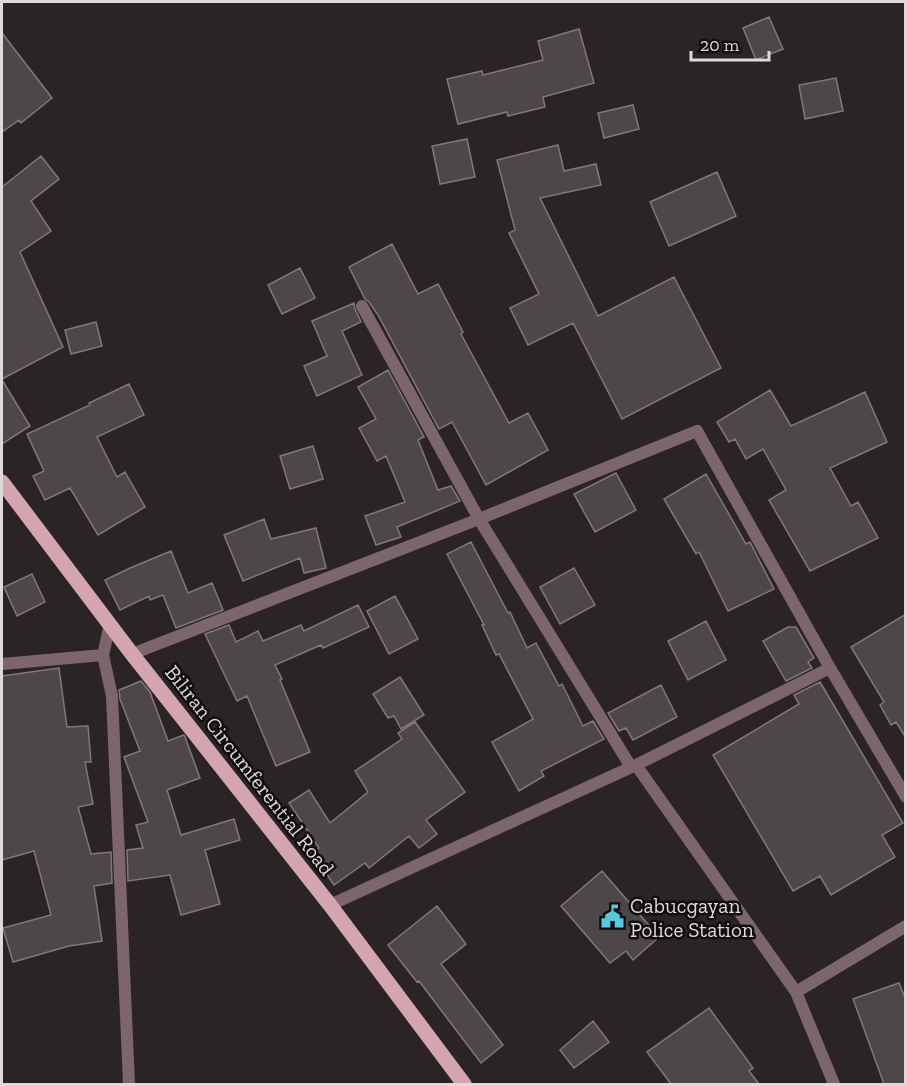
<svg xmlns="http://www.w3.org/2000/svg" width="907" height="1086" viewBox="0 0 907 1086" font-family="'Zilla Slab',serif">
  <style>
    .building { fill: #4e4749; stroke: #80797b; stroke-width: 1.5 }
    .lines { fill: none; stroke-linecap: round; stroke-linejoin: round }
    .street { stroke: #7c656b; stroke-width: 12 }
    .primary { stroke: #d4a4b1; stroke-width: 15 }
    .labels { text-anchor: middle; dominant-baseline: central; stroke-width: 5; stroke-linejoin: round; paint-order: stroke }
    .street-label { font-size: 21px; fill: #dedadb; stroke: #100e0e }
    .poi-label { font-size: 21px; fill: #dedadb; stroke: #100e0e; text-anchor: start }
  </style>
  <rect width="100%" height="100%" fill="#2a2425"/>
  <path class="building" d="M 769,17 L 783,49 L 756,60 L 743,28 Z
    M 579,29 L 594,83 L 543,97 L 545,107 L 508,116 L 507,112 L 458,124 L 447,79 L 482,71 L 483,75 L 543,60 L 538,41 Z
    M 2,33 L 52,98 L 21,123 L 19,120 L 2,132 Z
    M 836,78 L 843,111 L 805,119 L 799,85 Z
    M 633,105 L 639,129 L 604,138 L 598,113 Z
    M 467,139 L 475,177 L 440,184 L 432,146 Z
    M 558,145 L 564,171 L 596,164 L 601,185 L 540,198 L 598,316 L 674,277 L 721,368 L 622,419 L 573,323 L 528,345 L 510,308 L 539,294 L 509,233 L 515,230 L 497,160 Z
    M 41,156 L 59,179 L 31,201 L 51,231 L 20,252 L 63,347 L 2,379 L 2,187 Z
    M 717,172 L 736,216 L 669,246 L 650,202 Z
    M 392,244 L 418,294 L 438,284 L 463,332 L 461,334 L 509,423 L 528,413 L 548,450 L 486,485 L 452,422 L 439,429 L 378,315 L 369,302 L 365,299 L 349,267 Z
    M 300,268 L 315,298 L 282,314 L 268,285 Z
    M 354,303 L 355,309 L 361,322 L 342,331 L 362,375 L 317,396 L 304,366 L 327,356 L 312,321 Z
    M 96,322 L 102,346 L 71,354 L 65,330 Z
    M 388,370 L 424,437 L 418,440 L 438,490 L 451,486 L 460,501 L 397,527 L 401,537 L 376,545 L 365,516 L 405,502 L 386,456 L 377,461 L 359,428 L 376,419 L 358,387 Z
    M 2,380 L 30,426 L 2,444 Z
    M 129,384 L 144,415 L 97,437 L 117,477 L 125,472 L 145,507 L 98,535 L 70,488 L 45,500 L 33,476 L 44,471 L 27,434 L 90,405 L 89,403 Z
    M 770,390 L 791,426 L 865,392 L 887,442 L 830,468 L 851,506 L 858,502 L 878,538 L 810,571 L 769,500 L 786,490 L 763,449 L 746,459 L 735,439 L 729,442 L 717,422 Z
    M 313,446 L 323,479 L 290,489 L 280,456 Z
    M 616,473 L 636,510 L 595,532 L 574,494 Z
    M 706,474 L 746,544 L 750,542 L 774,589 L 728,611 L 699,552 L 696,554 L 664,499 Z
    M 264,519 L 271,539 L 316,528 L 326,568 L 304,573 L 300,558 L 243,581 L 224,535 Z
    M 471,542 L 508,613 L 510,612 L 527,648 L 536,643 L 559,686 L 562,684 L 583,726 L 593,721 L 604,739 L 541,771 L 544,776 L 519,791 L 492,742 L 533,719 L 499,654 L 496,655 L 482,625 L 484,625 L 447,554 Z
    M 171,551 L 188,593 L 212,583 L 223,610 L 176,628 L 163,595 L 150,600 L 149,596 L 120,610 L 105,580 L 130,568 Z
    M 574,568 L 595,605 L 560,624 L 540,587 Z
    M 32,574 L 45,602 L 17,616 L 4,587 Z
    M 395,596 L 418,639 L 389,654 L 367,611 Z
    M 358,605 L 369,627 L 323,648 L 321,645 L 275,665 L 282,679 L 280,680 L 310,752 L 276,766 L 247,696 L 237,701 L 205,634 L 229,625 L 236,642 L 258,631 L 263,641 L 301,625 L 304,631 Z
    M 906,614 L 906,738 L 896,722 L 891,725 L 880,705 L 884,702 L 851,647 Z
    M 706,621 L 726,660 L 688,680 L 668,641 Z
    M 788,627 L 796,627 L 814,658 L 808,662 L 812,668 L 786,681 L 763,641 Z
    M 59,668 L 67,727 L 88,726 L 91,762 L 85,762 L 93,804 L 78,807 L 91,854 L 111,852 L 112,883 L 94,886 L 102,941 L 69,946 L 13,962 L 3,928 L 51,915 L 34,851 L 2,860 L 2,676 Z
    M 400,677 L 424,715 L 401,729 L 394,716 L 388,718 L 373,694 Z
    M 141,681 L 150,692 L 168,741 L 184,735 L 185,737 L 200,778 L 167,790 L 181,835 L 234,819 L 240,840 L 205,850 L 220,904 L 181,915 L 170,875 L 128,881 L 127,850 L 143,848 L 136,825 L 148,822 L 124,757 L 140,751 L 120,699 L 119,690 Z
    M 820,682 L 903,823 L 882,835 L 895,857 L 831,895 L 820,876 L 793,891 L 713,755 L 799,704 L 794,695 Z
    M 661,685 L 677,717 L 633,740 L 626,728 L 619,731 L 608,713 Z
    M 415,722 L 465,792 L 426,820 L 437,834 L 419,848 L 409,836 L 369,868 L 365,863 L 334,885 L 312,853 L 319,848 L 289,803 L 309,790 L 330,823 L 368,792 L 355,771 L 402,739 L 398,733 Z
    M 602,871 L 659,937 L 633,960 L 626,951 L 610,963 L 561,906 Z
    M 437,906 L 466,944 L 441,964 L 503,1045 L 481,1063 L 419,981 L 417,982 L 388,945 Z
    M 899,983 L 906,1000 L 906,1084 L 884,1084 L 853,999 Z
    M 709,1008 L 753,1068 L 749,1071 L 759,1084 L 671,1084 L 647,1052 Z
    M 593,1021 L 609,1042 L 574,1068 L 560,1050 Z"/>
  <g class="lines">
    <path class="street" d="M 362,306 L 479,519 L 631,767
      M 132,654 L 479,519 L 697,431 L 830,668 L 906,797
      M 103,655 L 112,696 L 129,1084
      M 2,664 L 103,655 L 110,624
      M 636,765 L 830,668
      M 330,905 L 636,765 L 796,992 L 834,1084
      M 796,992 L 906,926"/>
    <path class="primary" d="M 2,482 L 132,654 L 330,905 L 464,1084"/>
  </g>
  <defs>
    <symbol id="civic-bare" viewBox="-9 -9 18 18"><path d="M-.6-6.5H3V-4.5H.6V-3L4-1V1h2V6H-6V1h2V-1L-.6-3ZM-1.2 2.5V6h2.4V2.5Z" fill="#55cadf" stroke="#100e0e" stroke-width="2.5" paint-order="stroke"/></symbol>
  </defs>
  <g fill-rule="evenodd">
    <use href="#civic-bare" x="596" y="900" width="33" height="33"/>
  </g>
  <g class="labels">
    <g class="street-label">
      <text transform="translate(250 770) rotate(52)">Biliran Circumferential Road</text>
    </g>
    <g class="poi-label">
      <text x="630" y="905">Cabucgayan<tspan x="630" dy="24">Police Station</tspan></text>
    </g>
  </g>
  <rect width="907" height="1086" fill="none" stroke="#dedadb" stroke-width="6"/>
  <path d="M691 51v9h78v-9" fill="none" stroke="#dedadb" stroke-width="3"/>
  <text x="700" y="51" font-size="18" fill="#dedadb" stroke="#100e0e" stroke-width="4.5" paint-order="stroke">20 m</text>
</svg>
